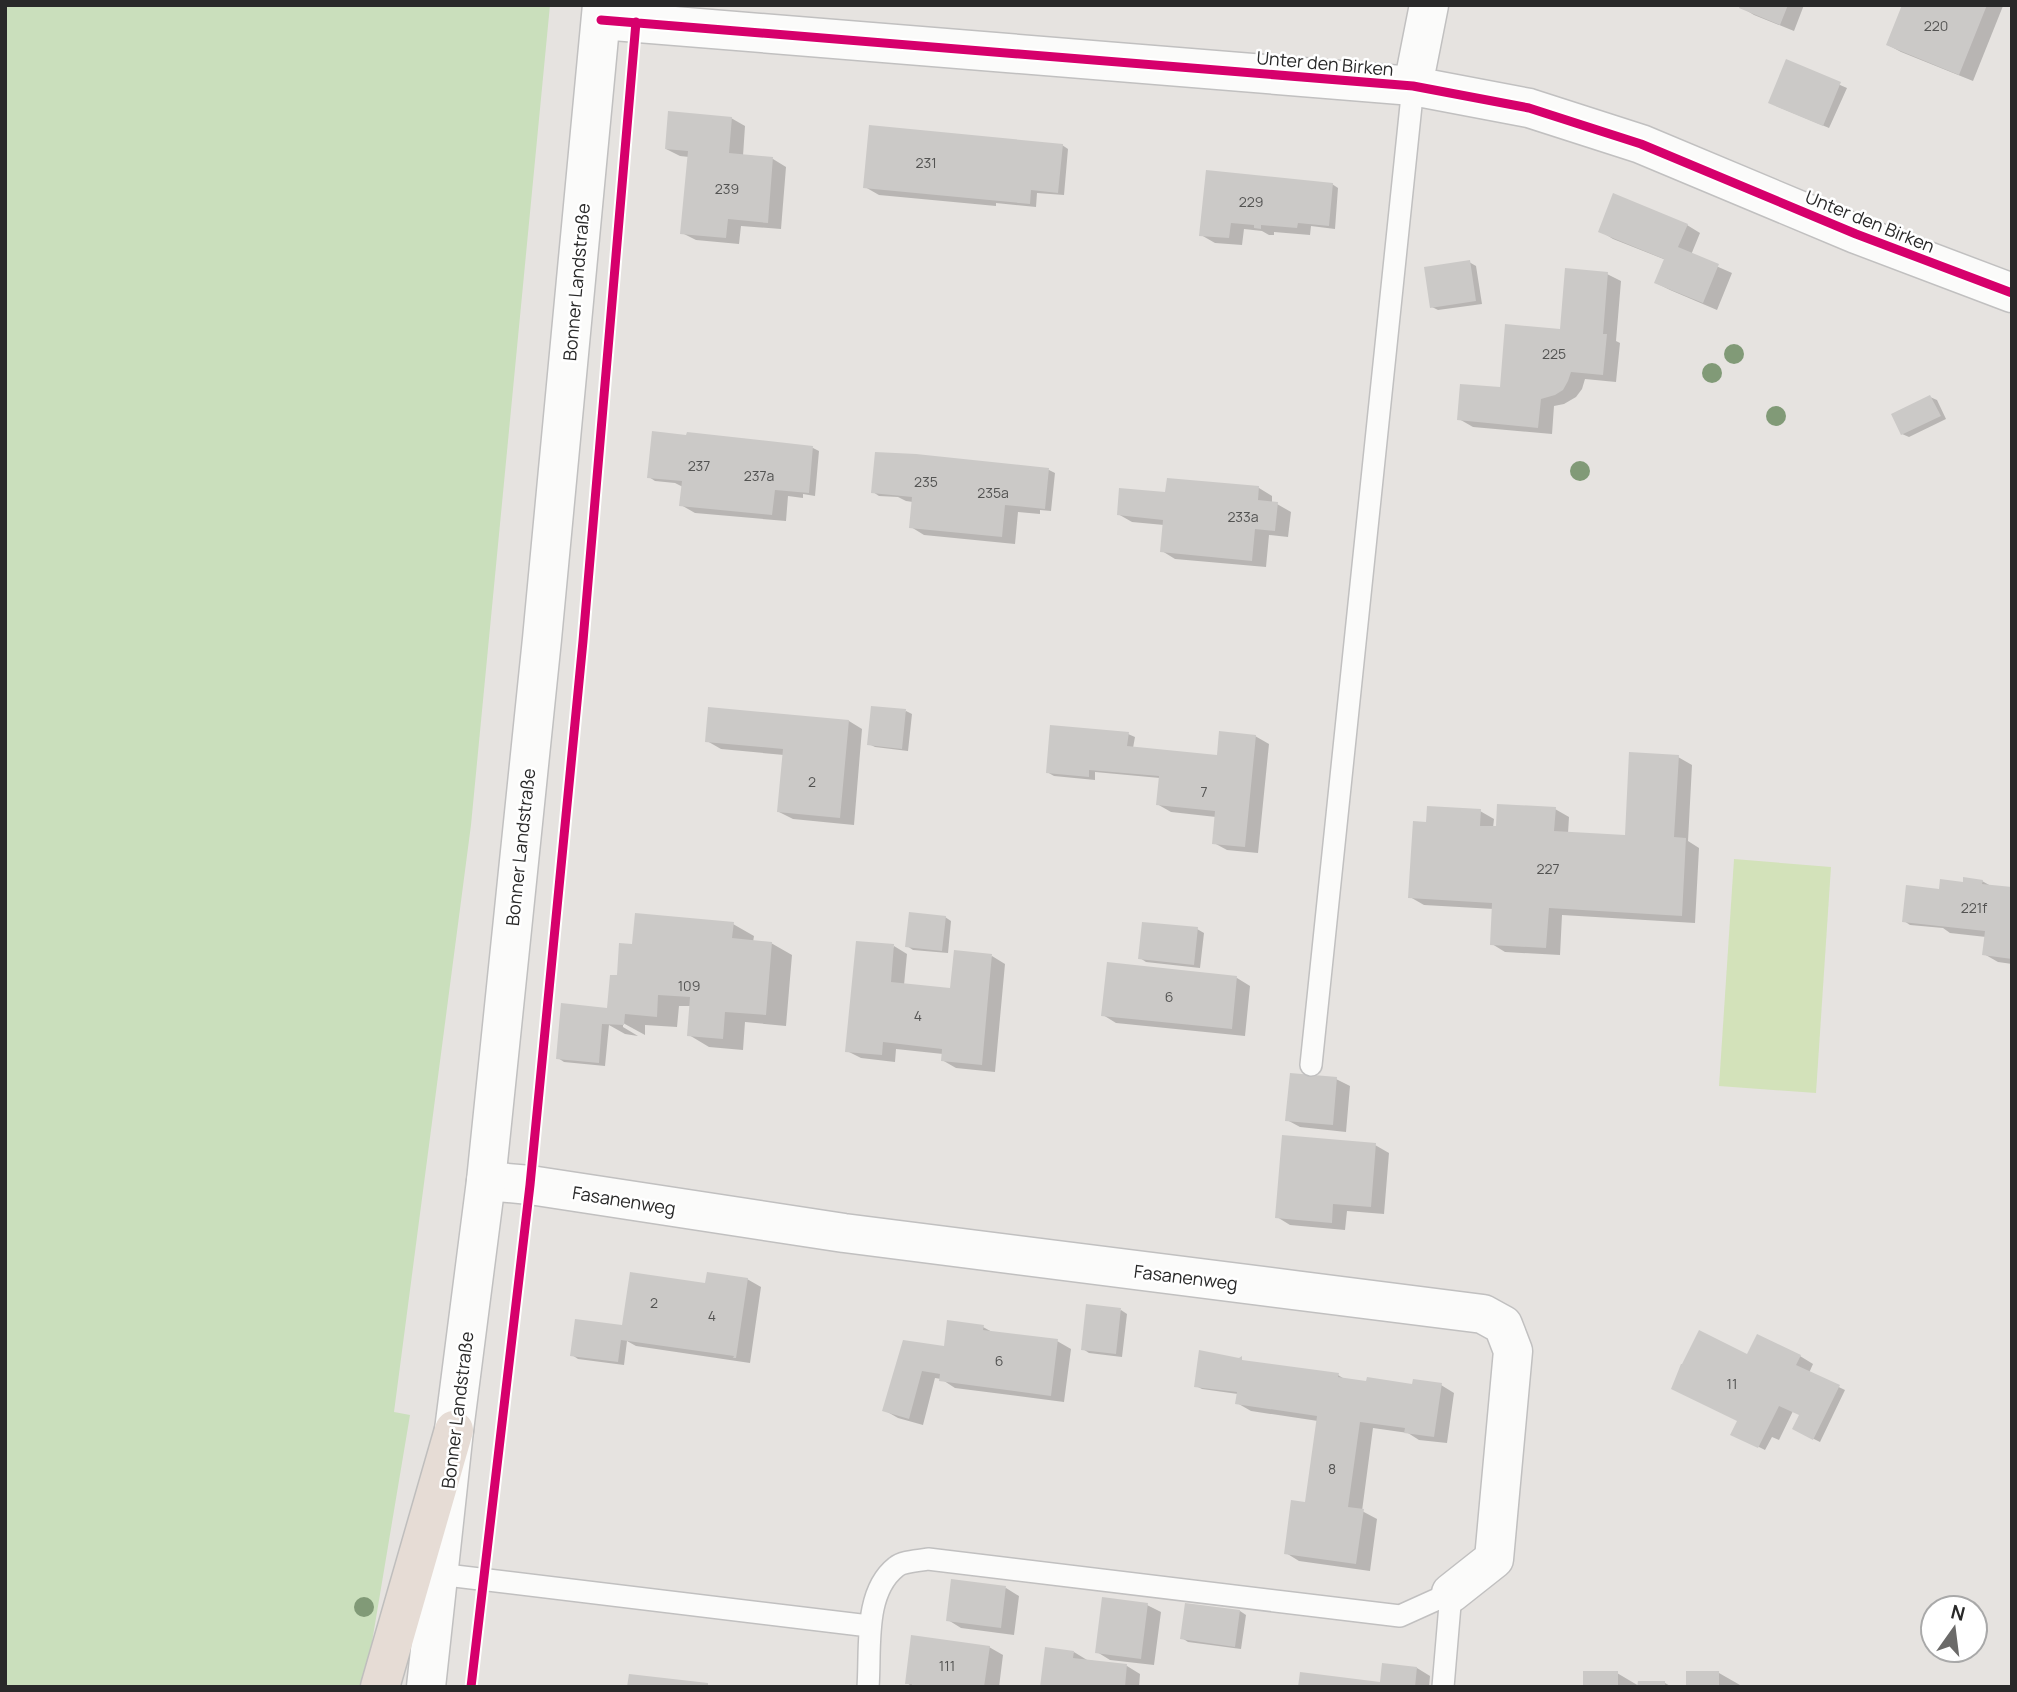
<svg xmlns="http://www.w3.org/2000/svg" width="2017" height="1692" viewBox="0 0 2017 1692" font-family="Manrope,sans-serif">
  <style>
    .green { fill: #cadfbc }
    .pitch { fill: #d3e2ba }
    .shadow { fill: #0003 }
    .building { fill: #cbc9c7 }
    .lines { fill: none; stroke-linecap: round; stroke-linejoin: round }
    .service-casing { stroke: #c1c0c0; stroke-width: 24 }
    .minor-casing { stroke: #c1c0c0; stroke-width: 41 }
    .secondary-casing { stroke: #c1c0c0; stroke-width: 41 }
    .motorway-casing { stroke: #bfbebd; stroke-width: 41 }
    .service { stroke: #fbfbfa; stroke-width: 21 }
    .minor { stroke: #fbfbfa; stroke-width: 38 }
    .secondary { stroke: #fbfbfa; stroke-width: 38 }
    .motorway { stroke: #e6dcd5; stroke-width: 38 }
    .cycleway-casing { stroke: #fff; stroke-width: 13 }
    .cycleway { stroke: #d6006c; stroke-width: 9 }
    .tree { fill: #819a77 }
    .labels { text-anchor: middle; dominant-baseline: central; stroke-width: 5; stroke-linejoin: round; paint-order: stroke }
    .number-label { font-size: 14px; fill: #535352 }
    .street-label { font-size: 18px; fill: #292929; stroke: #fff }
  </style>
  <rect width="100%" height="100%" fill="#e6e3e0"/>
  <path class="green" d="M 5,5 L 550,5 L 471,825 L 394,1412 L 410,1415 L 371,1648 L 360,1687 L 5,1687 Z"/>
  <path class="pitch" d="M 1734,859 L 1831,867 L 1816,1093 L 1719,1086 Z"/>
  <path class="shadow" d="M 1742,5 L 1804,5 L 1794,31 L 1754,15 L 1741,7 Z
    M 1903,5 L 2003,6 L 1973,81 L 1901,52 L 1888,45 Z
    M 1787,62 L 1847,88 L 1829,128 L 1776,106 Z
    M 731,118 L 745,126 L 743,156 L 773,159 L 786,167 L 781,229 L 741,226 L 739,244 L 696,240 L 682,233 L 689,157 L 680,156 L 666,149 Z
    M 1062,145 L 1068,149 L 1064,195 L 1037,193 L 1036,207 L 996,203 L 996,206 L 879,195 L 865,187 Z
    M 1207,172 L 1332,184 L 1338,188 L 1335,229 L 1311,226 L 1310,235 L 1274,232 L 1274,235 L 1269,235 L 1262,231 L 1244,229 L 1242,245 L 1215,243 L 1201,235 Z
    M 1687,225 L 1700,233 L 1691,255 L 1732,273 L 1717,310 L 1670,290 L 1656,283 L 1666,260 L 1613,239 L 1600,231 Z
    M 1469,262 L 1476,266 L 1482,304 L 1438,310 L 1432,307 Z
    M 1607,274 L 1621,281 L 1616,341 L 1620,343 L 1616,382 L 1585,379 L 1582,389 L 1576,397 L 1564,404 L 1554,406 L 1552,434 L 1473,427 L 1459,419 L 1502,389 L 1561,331 Z
    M 1930,397 L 1937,400 L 1946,419 L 1909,437 L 1902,434 Z
    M 813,448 L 819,451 L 815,496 L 803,494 L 803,498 L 788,496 L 786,521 L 695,513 L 681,505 L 683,487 L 675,483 L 655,481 L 649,477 Z
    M 1049,470 L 1055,473 L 1051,511 L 1040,510 L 1040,514 L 1018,512 L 1015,544 L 924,535 L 911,527 L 913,502 L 906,501 L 898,497 L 879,496 L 873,492 Z
    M 1259,488 L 1272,496 L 1272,504 L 1277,504 L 1291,512 L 1288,537 L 1269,535 L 1266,567 L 1175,559 L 1162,551 L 1164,525 L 1132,522 L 1118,514 L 1167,494 Z
    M 906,711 L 912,714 L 908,751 L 875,747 L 869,744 Z
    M 849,721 L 862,729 L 854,825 L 793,819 L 779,812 L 784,755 L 721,749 L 707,741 Z
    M 1128,734 L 1135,737 L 1133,748 L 1218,757 L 1255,736 L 1269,744 L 1258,853 L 1227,850 L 1214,843 L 1216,817 L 1171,812 L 1157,804 L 1160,778 L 1095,772 L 1095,780 L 1054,776 L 1047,772 Z
    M 1678,757 L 1692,765 L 1688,841 L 1699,848 L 1695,923 L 1562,915 L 1560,955 L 1505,952 L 1492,944 L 1494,909 L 1424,905 L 1410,897 L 1427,824 L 1480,811 L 1494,819 L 1493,828 L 1555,809 L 1569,817 L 1568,833 L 1627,837 Z
    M 1982,881 L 1991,886 L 2012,889 L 2012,964 L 1998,962 L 1984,954 L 1986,937 L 1950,933 L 1943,928 L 1910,925 L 1904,921 L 1940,890 Z
    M 945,917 L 951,921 L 948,953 L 913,950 L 907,946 Z
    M 733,924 L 754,936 L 753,942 L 771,943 L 792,955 L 786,1026 L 745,1022 L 743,1050 L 709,1047 L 689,1035 L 691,1006 L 679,1006 L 677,1027 L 645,1025 L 645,1035 L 623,1023 L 623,1027 L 638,1036 L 625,1034 L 609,1025 L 605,1066 L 564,1062 L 558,1058 L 609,1010 L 618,977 L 634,946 Z
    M 1197,929 L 1204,933 L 1200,968 L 1146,962 L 1140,958 Z
    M 894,946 L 907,954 L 904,985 L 952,989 L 992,956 L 1005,964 L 995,1072 L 956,1068 L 942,1060 L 943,1054 L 896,1049 L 895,1062 L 861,1058 L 847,1051 Z
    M 1237,978 L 1250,986 L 1245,1036 L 1116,1023 L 1103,1015 Z
    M 1336,1079 L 1350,1086 L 1346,1132 L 1300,1127 L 1287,1120 Z
    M 1375,1145 L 1389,1153 L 1384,1214 L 1347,1211 L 1345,1230 L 1290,1225 L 1277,1217 Z
    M 747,1279 L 761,1287 L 750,1363 L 636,1346 L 627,1341 L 624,1365 L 578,1359 L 572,1355 L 707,1285 Z
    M 1121,1310 L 1127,1314 L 1122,1357 L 1089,1353 L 1083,1349 Z
    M 983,1327 L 994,1333 L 1057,1341 L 1071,1349 L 1064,1402 L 955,1388 L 941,1379 L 935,1378 L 923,1425 L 898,1418 L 884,1410 L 904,1342 L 945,1348 Z
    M 1748,1356 L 1800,1356 L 1813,1364 L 1809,1373 L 1845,1390 L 1820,1442 L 1800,1432 L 1801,1415 L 1793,1411 L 1779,1440 L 1772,1437 L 1765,1450 L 1739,1437 Z
    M 1241,1360 L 1245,1362 L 1338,1375 L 1346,1380 L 1414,1386 L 1441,1385 L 1454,1393 L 1447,1443 L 1419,1440 L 1408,1433 L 1373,1428 L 1362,1511 L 1377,1519 L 1370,1571 L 1299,1561 L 1286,1553 L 1306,1504 L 1318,1421 L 1251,1411 L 1237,1403 L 1238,1394 L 1202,1389 L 1196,1386 Z
    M 1006,1588 L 1019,1596 L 1014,1635 L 961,1628 L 948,1620 Z
    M 1147,1605 L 1161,1612 L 1154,1665 L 1110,1660 L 1097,1652 Z
    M 1240,1611 L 1246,1615 L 1241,1649 L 1188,1642 L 1182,1638 Z
    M 989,1647 L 1003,1655 L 999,1687 L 913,1687 L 907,1683 Z
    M 1074,1652 L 1087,1660 L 1127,1666 L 1140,1674 L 1139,1687 L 1042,1687 Z
    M 1417,1668 L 1430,1676 L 1429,1687 L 1299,1687 L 1381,1684 Z
    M 1617,1673 L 1639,1686 L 1665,1683 L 1672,1687 L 1585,1687 Z
    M 1688,1673 L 1719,1673 L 1740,1685 L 1740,1687 L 1687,1687 Z"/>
  <path class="building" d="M 1740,5 L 1788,5 L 1780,25 L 1739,8 Z
    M 1902,5 L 1987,5 L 1959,75 L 1886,45 Z
    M 1786,59 L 1841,82 L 1823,126 L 1768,103 Z
    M 668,111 L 732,117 L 729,153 L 773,157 L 768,223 L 728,219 L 726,238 L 680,234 L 688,151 L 665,149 Z
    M 869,125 L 1063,144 L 1058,193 L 1031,190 L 1030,204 L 863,188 Z
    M 1206,170 L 1333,183 L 1329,226 L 1298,223 L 1297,228 L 1261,225 L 1261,229 L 1254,228 L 1254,225 L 1231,223 L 1229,238 L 1199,236 Z
    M 1613,193 L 1688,224 L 1678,247 L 1719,264 L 1703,303 L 1654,283 L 1664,259 L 1598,232 Z
    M 1470,260 L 1476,301 L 1430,308 L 1424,267 Z
    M 1565,268 L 1608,272 L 1603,334 L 1607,334 L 1603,375 L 1571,372 L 1568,381 L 1563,390 L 1555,395 L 1541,399 L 1538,428 L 1457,420 L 1460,384 L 1500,387 L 1505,324 L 1560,329 Z
    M 1930,395 L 1941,416 L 1901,435 L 1891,414 Z
    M 652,431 L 686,435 L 687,432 L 813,446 L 809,493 L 775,490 L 772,515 L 679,506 L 682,481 L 647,478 Z
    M 875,452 L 916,454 L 1049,468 L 1045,509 L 1005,505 L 1002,537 L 909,528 L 912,497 L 871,493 Z
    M 1167,478 L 1259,486 L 1258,500 L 1278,502 L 1275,531 L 1255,529 L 1252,561 L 1160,552 L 1163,520 L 1117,515 L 1119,488 L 1165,492 Z
    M 871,706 L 906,709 L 902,749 L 867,745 Z
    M 708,707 L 849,720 L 840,818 L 777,812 L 783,749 L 705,742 Z
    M 1050,725 L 1129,732 L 1127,746 L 1217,755 L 1219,731 L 1256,735 L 1245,847 L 1212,844 L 1215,811 L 1156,805 L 1159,776 L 1089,770 L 1089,777 L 1046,773 Z
    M 1629,752 L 1679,755 L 1674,837 L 1686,838 L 1682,916 L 1549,908 L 1546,948 L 1490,945 L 1492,903 L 1408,898 L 1413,821 L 1426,822 L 1427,806 L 1481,809 L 1480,826 L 1496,826 L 1497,804 L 1556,807 L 1554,831 L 1625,835 Z
    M 1963,877 L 1983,880 L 1982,884 L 2012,887 L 2012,959 L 1982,955 L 1985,931 L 1902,922 L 1906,885 L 1939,889 L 1940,879 L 1963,882 Z
    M 909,912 L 946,916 L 942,951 L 905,947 Z
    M 635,913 L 734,922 L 732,938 L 772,942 L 766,1015 L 725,1012 L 723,1039 L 687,1036 L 690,997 L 658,995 L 657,1017 L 625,1014 L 624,1025 L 602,1024 L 599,1063 L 556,1059 L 561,1003 L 607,1008 L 610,975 L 617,975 L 619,943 L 632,944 Z
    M 1142,922 L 1198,927 L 1194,965 L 1138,959 Z
    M 856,941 L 894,944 L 891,982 L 950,988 L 954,950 L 992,954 L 982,1065 L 941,1061 L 942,1049 L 883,1042 L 882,1055 L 845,1052 Z
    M 1107,962 L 1237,976 L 1232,1029 L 1101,1016 Z
    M 1290,1073 L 1337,1077 L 1333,1125 L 1285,1121 Z
    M 1282,1135 L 1376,1143 L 1371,1207 L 1333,1204 L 1332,1223 L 1275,1218 Z
    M 630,1272 L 705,1283 L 707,1272 L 748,1278 L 736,1358 L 733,1358 L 734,1356 L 621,1340 L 618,1362 L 570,1356 L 575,1319 L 622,1325 Z
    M 1086,1304 L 1121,1308 L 1116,1354 L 1081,1350 Z
    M 947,1320 L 984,1325 L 983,1330 L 1058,1339 L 1051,1396 L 939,1381 L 940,1374 L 922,1371 L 909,1419 L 882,1411 L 903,1340 L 944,1346 Z
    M 1699,1330 L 1747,1354 L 1757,1334 L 1801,1355 L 1796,1365 L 1840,1385 L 1813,1440 L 1792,1429 L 1799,1415 L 1779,1406 L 1758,1448 L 1730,1435 L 1737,1421 L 1671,1389 L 1681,1364 L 1682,1364 Z
    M 1199,1350 L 1239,1358 L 1242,1356 L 1242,1360 L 1339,1373 L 1338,1377 L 1366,1381 L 1367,1377 L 1412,1384 L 1413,1379 L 1442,1383 L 1434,1437 L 1404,1433 L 1405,1428 L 1360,1422 L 1348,1507 L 1364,1509 L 1356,1564 L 1284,1554 L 1291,1500 L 1305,1502 L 1317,1416 L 1235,1404 L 1237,1392 L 1194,1387 Z
    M 951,1579 L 1006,1586 L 1001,1628 L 946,1621 Z
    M 1102,1597 L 1148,1603 L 1141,1659 L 1095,1653 Z
    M 1185,1603 L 1240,1610 L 1235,1647 L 1180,1639 Z
    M 911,1635 L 990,1646 L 984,1687 L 911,1687 L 912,1684 L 905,1684 Z
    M 1045,1647 L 1074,1651 L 1073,1658 L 1127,1664 L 1125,1687 L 1040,1687 Z
    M 1382,1663 L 1417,1667 L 1415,1687 L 1298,1687 L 1300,1672 L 1380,1682 Z
    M 1583,1671 L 1618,1671 L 1618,1687 L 1583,1687 Z
    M 1686,1671 L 1719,1671 L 1719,1687 L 1686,1687 Z
    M 629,1674 L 708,1683 L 708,1687 L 627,1687 Z
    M 1638,1681 L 1665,1681 L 1665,1687 L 1637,1687 Z"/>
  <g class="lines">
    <defs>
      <path id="service" d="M 1311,1065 L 1413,86
        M 438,1574 L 869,1626
        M 868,1687 C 871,1650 863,1593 896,1567 C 903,1561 918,1561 928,1559 L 1400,1616 L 1451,1593 L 1443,1687"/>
      <path id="minor" d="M 601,20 L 1413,86 L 1529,108 L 1641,144 L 1856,234 L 2012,293
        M 1413,86 L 1429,5
        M 486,1181 L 530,1185 L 844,1233 L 1483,1314 L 1503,1325 L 1513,1351 L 1494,1559 L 1451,1593"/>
      <path id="secondary" d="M 426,1687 L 454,1430 L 486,1181 L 542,639 L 602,5"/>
      <path id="motorway" d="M 380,1687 L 454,1430"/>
    </defs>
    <use href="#service" class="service-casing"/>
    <use href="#minor" class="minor-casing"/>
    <use href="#secondary" class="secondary-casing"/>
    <use href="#motorway" class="motorway-casing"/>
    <use href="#service" class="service"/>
    <use href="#minor" class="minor"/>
    <use href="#secondary" class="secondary"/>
    <use href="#motorway" class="motorway"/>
    <defs>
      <path id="cycleway" d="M 601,20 L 1413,86 L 1529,108 L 1641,144 L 1856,234 L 2012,293
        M 471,1687 L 530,1185 L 583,641 L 636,22"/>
    </defs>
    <use href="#cycleway" class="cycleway-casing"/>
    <use href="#cycleway" class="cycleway"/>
  </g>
  <g class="tree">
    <circle cx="1734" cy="354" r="10"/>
    <circle cx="1712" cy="373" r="10"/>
    <circle cx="1776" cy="416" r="10"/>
    <circle cx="1580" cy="471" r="10"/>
    <circle cx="364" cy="1607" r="10"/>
  </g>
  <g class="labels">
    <g class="number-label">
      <text x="1936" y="25">220</text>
      <text x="926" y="162">231</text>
      <text x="727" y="188">239</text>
      <text x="1251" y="201">229</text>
      <text x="1554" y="353">225</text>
      <text x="699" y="465">237</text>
      <text x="759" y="475">237a</text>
      <text x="926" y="481">235</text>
      <text x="993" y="492">235a</text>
      <text x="1243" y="516">233a</text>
      <text x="812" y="781">2</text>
      <text x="1204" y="791">7</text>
      <text x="1548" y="868">227</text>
      <text x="1974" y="907">221f</text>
      <text x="689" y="985">109</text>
      <text x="1169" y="996">6</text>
      <text x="918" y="1015">4</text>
      <text x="654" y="1302">2</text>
      <text x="712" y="1315">4</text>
      <text x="999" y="1360">6</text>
      <text x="1732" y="1383">11</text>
      <text x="1332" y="1468">8</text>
      <text x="947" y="1665">111</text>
    </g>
    <g class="street-label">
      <text transform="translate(1325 63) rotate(5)">Unter den Birken</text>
      <text transform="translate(1870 221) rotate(22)">Unter den Birken</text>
      <text transform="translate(576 282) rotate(-85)">Bonner Landstraße</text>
      <text transform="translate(520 847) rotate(-84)">Bonner Landstraße</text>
      <text transform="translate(624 1200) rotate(9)">Fasanenweg</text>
      <text transform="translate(1186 1277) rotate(7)">Fasanenweg</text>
      <text transform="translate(457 1410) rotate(-83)">Bonner Landstraße</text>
    </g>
  </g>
  <rect width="2017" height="1692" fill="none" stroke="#292929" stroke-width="14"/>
  <g transform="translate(1954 1629) rotate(14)"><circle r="33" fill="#ffffff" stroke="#a9a9a9" stroke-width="2"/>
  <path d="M0-5L12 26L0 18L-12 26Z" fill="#6b6a69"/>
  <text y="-10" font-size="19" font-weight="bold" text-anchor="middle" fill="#292929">N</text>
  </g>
</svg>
